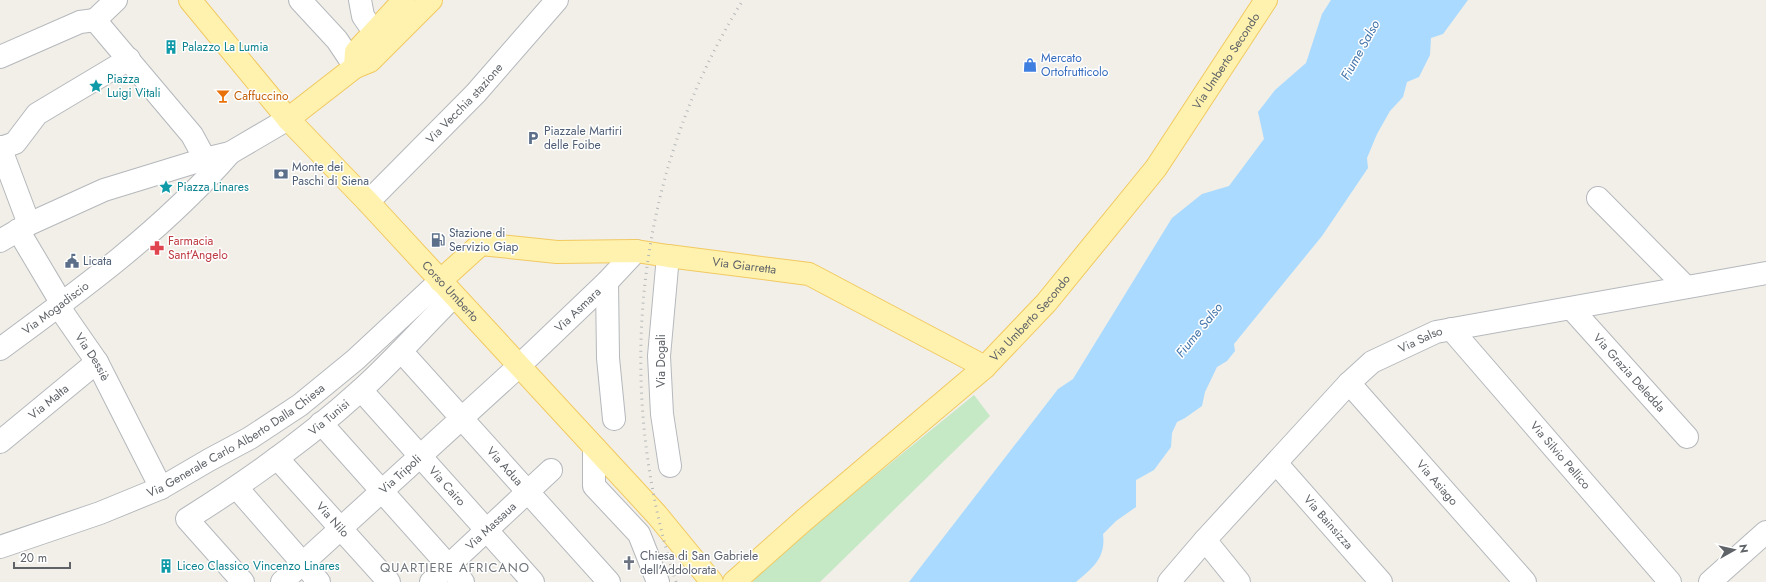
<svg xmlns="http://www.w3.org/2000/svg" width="1766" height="582" viewBox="0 0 1766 582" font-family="Jost,sans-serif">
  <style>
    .green { fill: #c5e8c5 }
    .water { fill: #aadaff }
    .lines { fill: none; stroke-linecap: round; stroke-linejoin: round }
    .minor-casing { stroke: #b5b8bc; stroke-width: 24 }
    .major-casing { stroke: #f2c960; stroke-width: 24 }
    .minor { stroke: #fff; stroke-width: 22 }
    .major { stroke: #fff2af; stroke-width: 22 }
    .rail { stroke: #b6b7b8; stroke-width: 3; stroke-dasharray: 1 5; stroke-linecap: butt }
    .labels { text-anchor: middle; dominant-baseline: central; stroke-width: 3; stroke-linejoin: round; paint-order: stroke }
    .culture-label { font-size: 12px; fill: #0d838f; stroke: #fff; text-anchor: start }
    .shop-label { font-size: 12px; fill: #366cbe; stroke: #fff; text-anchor: start }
    .street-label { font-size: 12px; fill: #5f6368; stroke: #fff }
    .food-label { font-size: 12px; fill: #c56008; stroke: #fff; text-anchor: start }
    .service-label { font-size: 12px; fill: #4e5e75; stroke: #fff; text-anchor: start }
    .health-label { font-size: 12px; fill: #be3a42; stroke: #fff; text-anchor: start }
    .worship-label { font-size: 12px; fill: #5b616d; stroke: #fff; text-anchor: start }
    .water-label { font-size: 13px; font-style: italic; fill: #4174aa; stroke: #fff }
    .neighbourhood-label { font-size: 13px; letter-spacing: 1px; fill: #70757a; stroke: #fff }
  </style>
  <rect width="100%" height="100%" fill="#f1efe8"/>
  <path class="green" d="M 974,395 L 990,416 L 820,582 L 753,582 L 756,573 Z"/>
  <path class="water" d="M 1331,0 L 1468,0 L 1443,34 L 1431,38 L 1430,55 L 1419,77 L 1407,82 L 1403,97 L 1390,111 L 1377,134 L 1367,158 L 1368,168 L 1322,236 L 1234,344 L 1235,351 L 1227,361 L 1217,367 L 1205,392 L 1202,406 L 1185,418 L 1177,422 L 1172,433 L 1171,447 L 1154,470 L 1136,480 L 1136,507 L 1116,521 L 1103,534 C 1106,558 1093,568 1076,582 L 909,582 L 1058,389 L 1073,379 L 1172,218 L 1202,194 L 1229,186 L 1264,139 L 1258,112 L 1275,90 L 1306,63 L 1322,14 Z"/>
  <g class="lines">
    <defs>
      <g id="minor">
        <path d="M 300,0 L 337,40 L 355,67"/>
        <path d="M 360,0 L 363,16 L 374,32 L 378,51"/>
        <path d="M 95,20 L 192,135 L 205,159"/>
        <path d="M 95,20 L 116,0"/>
        <path d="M 0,57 L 80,22 L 95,20"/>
        <path d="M 0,147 L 29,224"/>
        <path d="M 1,148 L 15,143 L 37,114 L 129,59"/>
        <path d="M 1598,198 L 1686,287"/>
        <path id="s1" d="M 368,202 L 476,93 L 557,0"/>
        <path id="s2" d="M 18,230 L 62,304 L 63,313 L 97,362 L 161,488"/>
        <path d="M 0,241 L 29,224 L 104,190 L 205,159 L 230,153 L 288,119"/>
        <path d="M 668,256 L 659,356 L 662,414 L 670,466"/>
        <path d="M 607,282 L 608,358 L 614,419"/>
        <path id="s3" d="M 1571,308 L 1687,437"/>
        <path id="s4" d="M 1451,329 L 1670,582"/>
        <path id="s5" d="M 0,349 C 81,290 163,230 230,153"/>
        <path id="s6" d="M 401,351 L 609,582"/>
        <path id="s7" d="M 1349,383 L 1525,582"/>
        <path id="s8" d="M 361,390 L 533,582"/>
        <path d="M 321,423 L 463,582"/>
        <path id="s9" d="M 0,442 L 97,362"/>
        <path d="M 594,447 L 594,486 L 639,534 L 658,582"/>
        <path id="s10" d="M 277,458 L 389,582"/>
        <path id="s11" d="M 1276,463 L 1381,582"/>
        <path d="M 237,488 L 319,582"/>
        <path d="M 1205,540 L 1239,582"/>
        <path id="s12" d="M 0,547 L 100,513 L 161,488 L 209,460 L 250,438 L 300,405 L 355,360 L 440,281"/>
        <path id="s13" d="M 243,582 L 187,519 C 248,481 308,438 362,389 C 394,360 423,327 454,296"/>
        <path id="s14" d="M 282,582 L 519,366 L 607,282 L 636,251"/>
        <path id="s15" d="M 431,582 L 551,470"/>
        <path id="s16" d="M 1169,582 L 1205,540 L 1349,383 L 1372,362 L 1436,332 L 1766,273"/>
        <path d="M 1710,582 L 1766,532"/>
      </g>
      <g id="major">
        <path id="s17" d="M 190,0 L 288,119 L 368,202 L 657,515 L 712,582"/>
        <path d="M 355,67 L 356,52 L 404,0"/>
        <path d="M 288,119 L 355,67 L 370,61 L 431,0"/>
        <path id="s18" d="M 440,281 L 481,244 L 557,252 L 636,251 L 668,256 L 809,274 L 985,367"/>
        <path id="s19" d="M 734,582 L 804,520 L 985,367 L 1046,303 L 1156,168 L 1266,0"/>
      </g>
    </defs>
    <use href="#minor" class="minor-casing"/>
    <use href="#major" class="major-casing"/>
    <use href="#minor" class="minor"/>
    <use href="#major" class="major"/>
    <path class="rail" d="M 676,582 C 613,387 634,174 743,0"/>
  </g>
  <defs>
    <symbol id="building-bare" viewBox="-9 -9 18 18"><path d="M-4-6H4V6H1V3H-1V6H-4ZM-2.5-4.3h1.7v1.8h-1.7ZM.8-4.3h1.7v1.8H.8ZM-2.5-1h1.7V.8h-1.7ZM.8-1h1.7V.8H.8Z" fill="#0f9aa8" stroke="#fff" stroke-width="2.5" paint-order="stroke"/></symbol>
    <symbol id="shop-bare" viewBox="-9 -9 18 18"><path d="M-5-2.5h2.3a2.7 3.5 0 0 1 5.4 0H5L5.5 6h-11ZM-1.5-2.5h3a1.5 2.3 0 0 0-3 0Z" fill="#3f7fe0" stroke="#fff" stroke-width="2.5" paint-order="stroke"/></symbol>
    <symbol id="sight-bare" viewBox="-9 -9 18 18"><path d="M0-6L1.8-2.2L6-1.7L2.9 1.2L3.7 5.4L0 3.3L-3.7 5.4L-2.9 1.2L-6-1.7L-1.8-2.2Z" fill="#0f9aa8" stroke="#fff" stroke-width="2.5" paint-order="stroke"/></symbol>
    <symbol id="bar-bare" viewBox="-9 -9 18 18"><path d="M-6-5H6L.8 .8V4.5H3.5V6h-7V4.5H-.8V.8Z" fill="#e8710a" stroke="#fff" stroke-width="2.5" paint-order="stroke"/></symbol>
    <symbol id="parking-bare" viewBox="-9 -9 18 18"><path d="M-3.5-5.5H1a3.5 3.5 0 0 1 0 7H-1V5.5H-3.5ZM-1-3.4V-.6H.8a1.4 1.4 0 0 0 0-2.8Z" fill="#5c6f8a" stroke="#fff" stroke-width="2.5" paint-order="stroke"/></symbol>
    <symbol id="bank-bare" viewBox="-9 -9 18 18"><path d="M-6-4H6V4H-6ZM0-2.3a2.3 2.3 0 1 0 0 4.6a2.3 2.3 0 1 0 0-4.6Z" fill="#5c6f8a" stroke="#fff" stroke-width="2.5" paint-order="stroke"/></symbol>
    <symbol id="fuel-bare" viewBox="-9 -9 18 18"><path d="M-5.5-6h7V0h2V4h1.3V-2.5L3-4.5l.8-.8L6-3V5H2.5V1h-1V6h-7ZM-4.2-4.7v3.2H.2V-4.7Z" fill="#5c6f8a" stroke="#fff" stroke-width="2.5" paint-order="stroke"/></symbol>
    <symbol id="pharmacy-bare" viewBox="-9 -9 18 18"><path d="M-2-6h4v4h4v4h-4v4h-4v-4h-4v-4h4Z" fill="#e0444e" stroke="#fff" stroke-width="2.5" paint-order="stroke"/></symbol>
    <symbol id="civic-bare" viewBox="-9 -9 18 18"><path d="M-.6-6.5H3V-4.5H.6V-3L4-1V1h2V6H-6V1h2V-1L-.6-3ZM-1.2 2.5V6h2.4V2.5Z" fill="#5c6f8a" stroke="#fff" stroke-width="2.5" paint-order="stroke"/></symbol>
    <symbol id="church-bare" viewBox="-9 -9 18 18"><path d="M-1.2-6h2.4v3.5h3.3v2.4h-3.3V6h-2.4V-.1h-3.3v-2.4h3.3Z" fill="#6b7280" stroke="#fff" stroke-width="2.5" paint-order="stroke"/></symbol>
  </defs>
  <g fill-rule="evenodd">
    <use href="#building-bare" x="161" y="37" width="20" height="20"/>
    <use href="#shop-bare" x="1020" y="55" width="20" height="20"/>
    <use href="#sight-bare" x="86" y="76" width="20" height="20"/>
    <use href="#bar-bare" x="213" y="86" width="20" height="20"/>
    <use href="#parking-bare" x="523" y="128" width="20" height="20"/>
    <use href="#bank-bare" x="271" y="164" width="20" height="20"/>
    <use href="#sight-bare" x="156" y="177" width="20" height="20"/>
    <use href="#fuel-bare" x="428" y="230" width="20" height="20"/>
    <use href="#pharmacy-bare" x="147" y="238" width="20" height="20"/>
    <use href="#civic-bare" x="62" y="251" width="20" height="20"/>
    <use href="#church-bare" x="619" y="553" width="20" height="20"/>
    <use href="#building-bare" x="156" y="556" width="20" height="20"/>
  </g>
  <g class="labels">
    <g class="culture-label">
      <text x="182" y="47">Palazzo La Lumia</text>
      <text x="107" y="79">Piazza<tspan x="107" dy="14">Luigi Vitali</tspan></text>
      <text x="177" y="187">Piazza Linares</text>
      <text x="177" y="566">Liceo Classico Vincenzo Linares</text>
    </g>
    <g class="shop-label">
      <text x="1041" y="58">Mercato<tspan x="1041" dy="14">Ortofrutticolo</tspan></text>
    </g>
    <g class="street-label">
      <text stroke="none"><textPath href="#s19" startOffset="721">Via Umberto Secondo</textPath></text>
      <text stroke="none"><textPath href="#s1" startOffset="138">Via Vecchia stazione</textPath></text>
      <text stroke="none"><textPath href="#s18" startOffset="320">Via Giarretta</textPath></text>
      <text stroke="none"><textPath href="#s17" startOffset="391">Corso Umberto</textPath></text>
      <text stroke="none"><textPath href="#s5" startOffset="69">Via Mogadiscio</textPath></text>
      <text stroke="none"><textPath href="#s14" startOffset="402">Via Asmara</textPath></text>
      <text stroke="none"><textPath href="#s19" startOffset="397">Via Umberto Secondo</textPath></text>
      <text stroke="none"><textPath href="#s16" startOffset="353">Via Salso</textPath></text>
      <text stroke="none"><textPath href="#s2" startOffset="148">Via Dessiè</textPath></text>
      <text transform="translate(661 361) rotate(-90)">Via Dogali</text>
      <text stroke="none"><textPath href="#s3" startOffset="87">Via Grazia Deledda</textPath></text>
      <text stroke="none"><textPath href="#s9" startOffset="63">Via Malta</textPath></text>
      <text stroke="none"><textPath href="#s13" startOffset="259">Via Tunisi</textPath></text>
      <text stroke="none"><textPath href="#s12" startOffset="260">Via Generale Carlo Alberto Dalla Chiesa</textPath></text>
      <text stroke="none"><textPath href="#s4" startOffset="167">Via Silvio Pellico</textPath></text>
      <text stroke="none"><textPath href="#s6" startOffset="155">Via Adua</textPath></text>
      <text stroke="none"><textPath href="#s14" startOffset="160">Via Tripoli</textPath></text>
      <text stroke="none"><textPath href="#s7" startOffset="133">Via Asiago</textPath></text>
      <text stroke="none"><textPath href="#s8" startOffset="129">Via Cairo</textPath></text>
      <text stroke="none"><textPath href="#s10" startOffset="83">Via Nilo</textPath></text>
      <text stroke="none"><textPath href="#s11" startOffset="79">Via Bainsizza</textPath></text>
      <text stroke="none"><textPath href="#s15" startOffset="82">Via Massaua</textPath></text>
    </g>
    <g class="food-label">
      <text x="234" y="96">Caffuccino</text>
    </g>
    <g class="service-label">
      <text x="544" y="131">Piazzale Martiri<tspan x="544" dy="14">delle Foibe</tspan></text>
      <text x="292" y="167">Monte dei<tspan x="292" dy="14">Paschi di Siena</tspan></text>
      <text x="449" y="233">Stazione di<tspan x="449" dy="14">Servizio Giap</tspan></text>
      <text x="83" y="261">Licata</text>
    </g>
    <g class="health-label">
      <text x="168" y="241">Farmacia<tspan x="168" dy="14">Sant'Angelo</tspan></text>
    </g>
    <g class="worship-label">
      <text x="640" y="556">Chiesa di San Gabriele<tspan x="640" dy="14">dell'Addolorata</tspan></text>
    </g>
    <g class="water-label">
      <text transform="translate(1360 50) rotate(-61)">Fiume Salso</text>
      <text transform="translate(1199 330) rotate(-51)">Fiume Salso</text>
    </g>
    <g class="neighbourhood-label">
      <text x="455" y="567">QUARTIERE AFRICANO</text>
    </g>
  </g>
  <g transform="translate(1734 550) rotate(82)" stroke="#ffffff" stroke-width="3" paint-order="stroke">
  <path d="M0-3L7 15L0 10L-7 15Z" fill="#5f6368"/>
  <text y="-6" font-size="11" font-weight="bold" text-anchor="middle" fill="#5f6368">N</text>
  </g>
  <path d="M14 562v6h56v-6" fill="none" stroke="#5f6368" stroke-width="2"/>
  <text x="20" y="562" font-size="12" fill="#5f6368" stroke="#ffffff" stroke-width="3" paint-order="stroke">20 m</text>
</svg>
